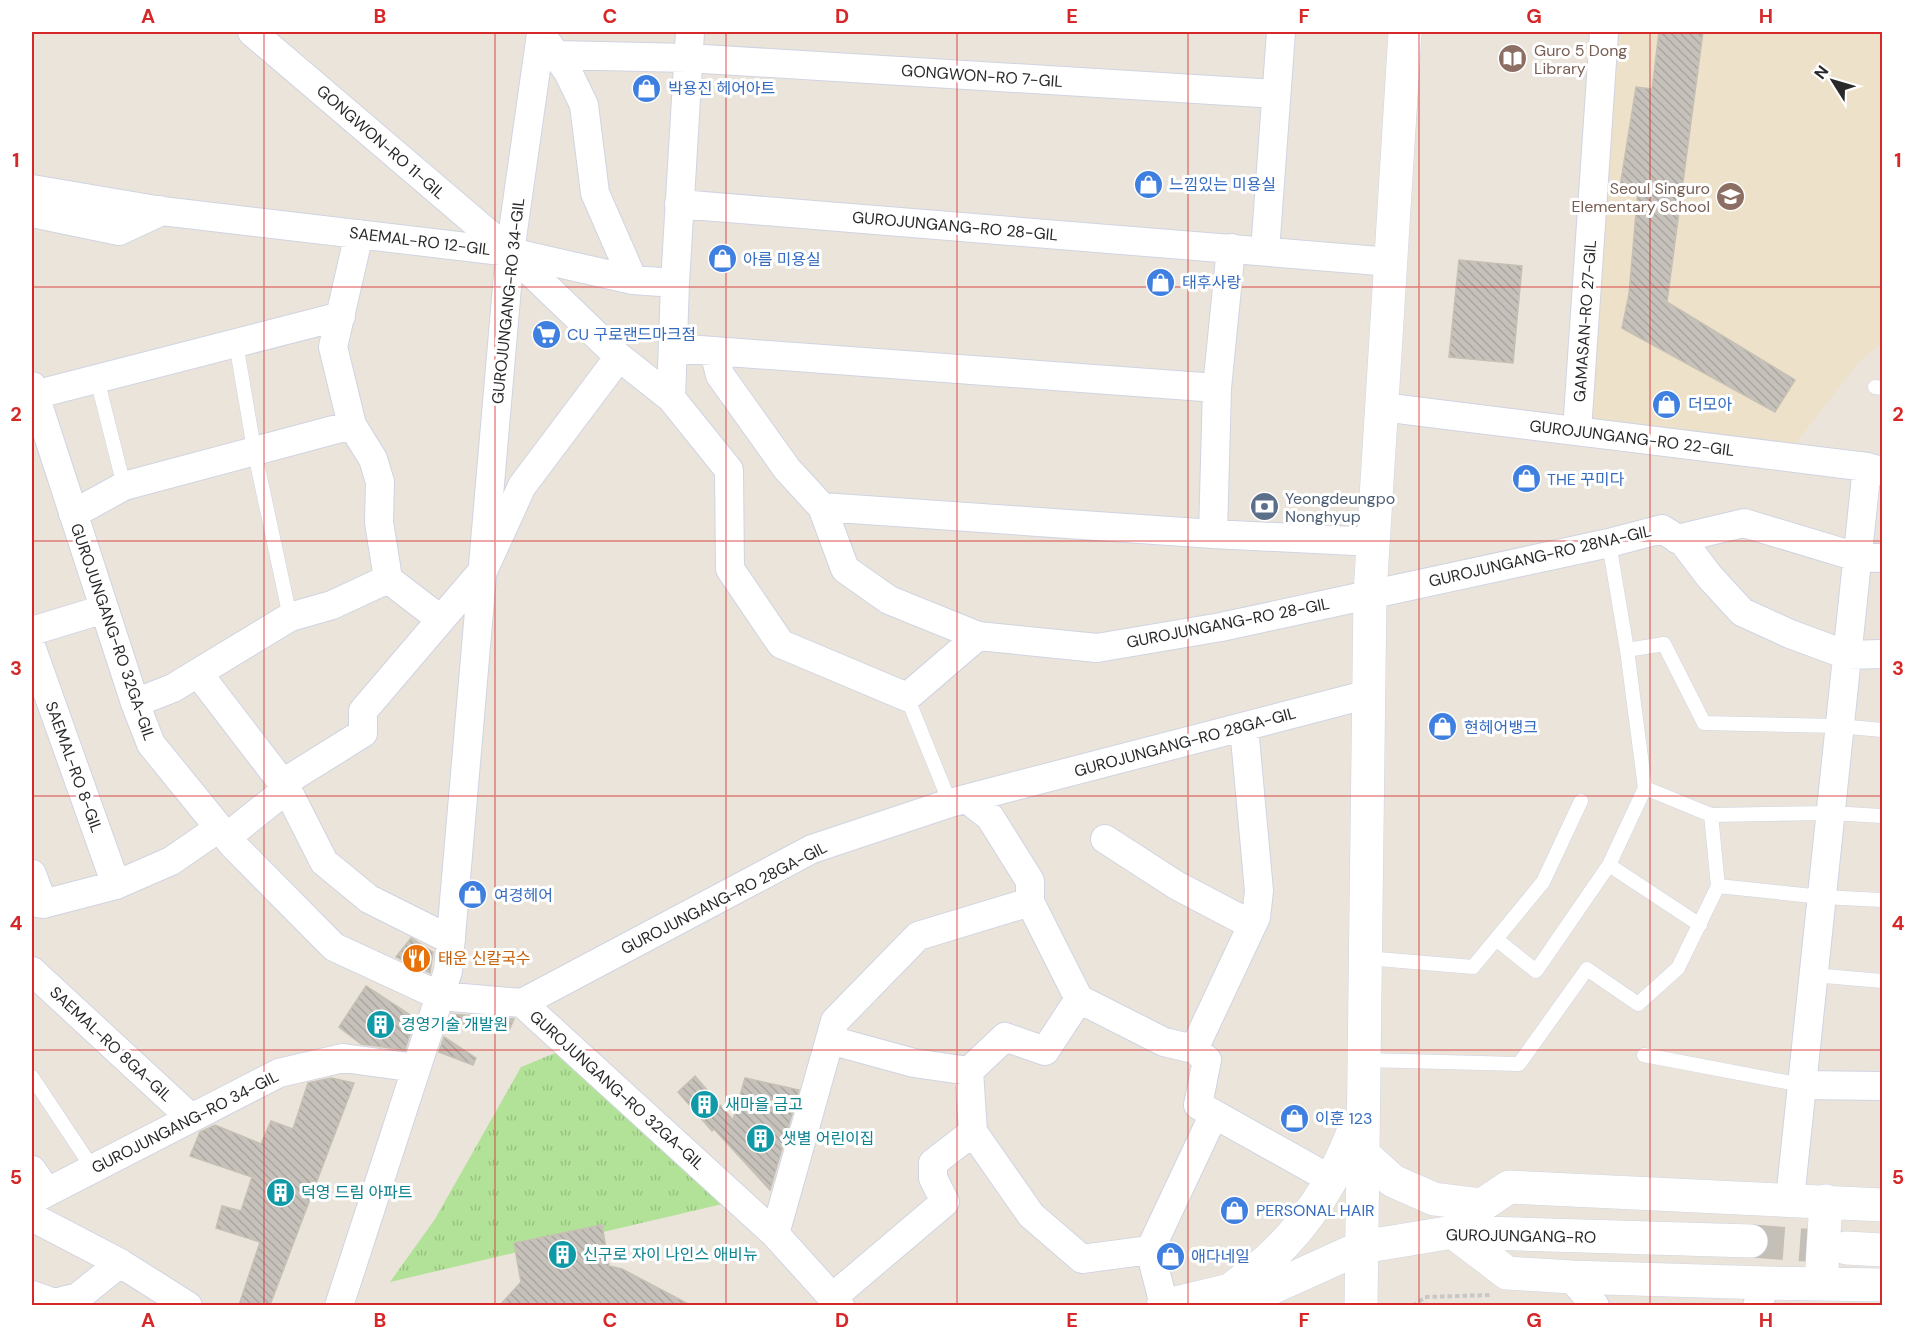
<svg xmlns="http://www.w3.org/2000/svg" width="1914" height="1337" viewBox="0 0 1914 1337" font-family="'DM Sans','Noto Sans KR',sans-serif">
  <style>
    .education { fill: #ede1c9 }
    .grass { fill: url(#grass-tufts) }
    .building { fill: url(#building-back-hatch); stroke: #c6c0b4; stroke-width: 1.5 }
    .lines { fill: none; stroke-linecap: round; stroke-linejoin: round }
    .secondary-tunnel { stroke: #c4bfb7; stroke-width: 33; stroke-dasharray: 33 16; stroke-linecap: butt }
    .lane-casing { stroke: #d0d4e2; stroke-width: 15 }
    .street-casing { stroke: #d0d4e2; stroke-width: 30 }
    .secondary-casing { stroke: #d0d4e2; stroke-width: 34 }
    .path { stroke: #c7c7c7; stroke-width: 4; stroke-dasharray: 4.5 3; stroke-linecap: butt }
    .lane { stroke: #fff; stroke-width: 14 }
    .street { stroke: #fff; stroke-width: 28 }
    .secondary { stroke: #fff; stroke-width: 33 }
    .grid { fill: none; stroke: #d62828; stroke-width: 1.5; stroke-opacity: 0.55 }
    .labels { text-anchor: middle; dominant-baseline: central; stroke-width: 6; stroke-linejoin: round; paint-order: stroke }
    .education-label { font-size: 16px; fill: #785e54; stroke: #fff; text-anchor: start }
    .street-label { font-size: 16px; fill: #292929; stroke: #fff }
    .shop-label { font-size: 16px; fill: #366cbe; stroke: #fff; text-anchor: start }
    .service-label { font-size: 16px; fill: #4e5e75; stroke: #fff; text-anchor: start }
    .food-label { font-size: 16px; fill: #c56008; stroke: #fff; text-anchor: start }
    .culture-label { font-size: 16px; fill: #0d838f; stroke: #fff; text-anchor: start }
    .neatline { fill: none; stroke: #d62828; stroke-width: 2 }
    .grid-label { font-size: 20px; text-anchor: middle; font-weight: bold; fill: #d62828 }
  </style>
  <defs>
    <pattern id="grass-tufts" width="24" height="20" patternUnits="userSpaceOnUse" patternTransform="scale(1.5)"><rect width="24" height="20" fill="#b2e297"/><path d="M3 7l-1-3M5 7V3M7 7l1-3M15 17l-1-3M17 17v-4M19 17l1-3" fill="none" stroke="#99c282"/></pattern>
    <pattern id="building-back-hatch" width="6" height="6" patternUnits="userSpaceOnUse" patternTransform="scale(1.5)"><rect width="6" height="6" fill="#c6c1ba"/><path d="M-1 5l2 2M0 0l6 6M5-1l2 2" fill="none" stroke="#aaa6a0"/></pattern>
  </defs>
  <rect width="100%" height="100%" fill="#ebe4da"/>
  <path class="education" d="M 1604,32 L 1882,32 L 1882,343 L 1859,362 L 1785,457 L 1577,431 Z"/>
  <path class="grass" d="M 560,1051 L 727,1203 L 390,1282 L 435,1219 L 521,1067 Z"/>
  <path class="building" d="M 1659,32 L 1703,32 L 1667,302 L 1795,380 L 1775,412 L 1622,328 L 1629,294 L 1638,190 L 1620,187 L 1636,87 L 1652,89 Z
    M 1459,260 L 1522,266 L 1513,363 L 1449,357 Z
    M 411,938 L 433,952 L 430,973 L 396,957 Z
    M 366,986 L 415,1018 L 405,1050 L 361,1044 L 339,1027 Z
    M 452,1014 L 514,1019 L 508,1033 L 449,1022 Z
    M 444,1037 L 476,1058 L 473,1065 L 439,1052 Z
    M 695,1076 L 733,1120 L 745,1078 L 799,1090 L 770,1190 L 714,1129 L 712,1131 L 678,1092 Z
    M 331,1078 L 354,1083 L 270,1305 L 239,1305 L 260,1242 L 216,1228 L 222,1206 L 241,1211 L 252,1177 L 190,1156 L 200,1132 L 215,1125 L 261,1144 L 271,1121 L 293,1129 L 308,1083 Z
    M 602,1225 L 609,1266 L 622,1269 L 690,1305 L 500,1305 L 521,1282 L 514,1243 Z"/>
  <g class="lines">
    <path class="secondary-tunnel" d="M 1751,1241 L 1846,1248"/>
    <defs>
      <path id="lane" d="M 236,343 L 254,449 L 290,617
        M 97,379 L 124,486
        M 1875,387 L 1882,388
        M 1609,543 L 1627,650 L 1645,788
        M 1627,650 L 1664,644 L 1704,723 L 1839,726 L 1882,730
        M 907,697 L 950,803
        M 1645,788 L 1711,815 L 1830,813 L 1882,816
        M 1609,865 L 1700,925
        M 1718,886 L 1822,897 L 1882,900
        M 1496,939 L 1536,971 L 1609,865 L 1645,788
        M 1366,958 L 1473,967 L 1543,882 L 1581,801
        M 1813,975 L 1882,981
        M 1644,1055 L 1802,1085
        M 1365,1060 L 1519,1064 L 1587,969 L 1638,1004 L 1678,968 L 1718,886 L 1711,815
        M 32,1077 L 93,1169"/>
      <path id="street" d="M 252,32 L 510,252 L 619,357 L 671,398 L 729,470 L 730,569 L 781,644 L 907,697 L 978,636 L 1097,648 L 1221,627 L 1609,543 L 1662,529 L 1684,543 L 1709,576 L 1742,612 L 1790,634 L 1847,655 L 1882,654
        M 549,45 L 568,72 L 584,105 L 595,193 L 633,280
        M 556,55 L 688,58 L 1276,94
        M 32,189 L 162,211 L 510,252 L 633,280 L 675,283
        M 679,204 L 1391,262
        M 32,213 L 119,231 L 162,211 L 160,210
        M 1265,251 L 1281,32
        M 673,348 L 1217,388
        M 714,351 L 720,375 L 787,469 L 822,507 L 845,569 L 889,600 L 978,636
        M 32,386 L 135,703 L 151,744 L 233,845 L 334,947 L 440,996 L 522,1003 L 775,1234 L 840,1306
        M 34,395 L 341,316
        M 671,398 L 675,283 L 690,32
        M 1382,407 L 1867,467 L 1882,471
        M 1577,431 L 1604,32
        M 822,507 L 1213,534 L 1373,542
        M 73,514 L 124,486 L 352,425
        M 1213,534 L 1217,388 L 1231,248
        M 1677,539 L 1744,523 L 1857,557 L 1882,558
        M 388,579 L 440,619
        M 32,631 L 104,609
        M 32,649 L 116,885
        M 198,673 L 287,789 L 324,862 L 369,899 L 451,940
        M 135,703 L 173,688 L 290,617 L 332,605 L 388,579 L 379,522 L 380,482 L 373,459 L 352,425 L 333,347 L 359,234
        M 967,799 L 990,817 L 1030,881 L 1030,902 L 1079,999 L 1164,1042 L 1194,1049
        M 227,837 L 287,789 L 291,778 L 363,733 L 363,711 L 484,569 L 522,486 L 619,357
        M 1105,839 L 1176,885 L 1252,925
        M 32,874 L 43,904
        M 32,902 L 43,904 L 116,885 L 171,861 L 219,828
        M 32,971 L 191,1118
        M 522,1003 L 812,849 L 950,803 L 1369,694
        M 830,1040 L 914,1063 L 969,1071 L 1005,1037 L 1045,1051 L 1079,999
        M 1802,1085 L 1882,1086
        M 1214,1114 L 1332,1180
        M 973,1132 L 1031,1215 L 1082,1259 L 1150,1250 L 1214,1114 L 1198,1105 L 1207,1060 L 1194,1049 L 1256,917 L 1259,891 L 1244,727
        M 32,1170 L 47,1192
        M 1790,1199 L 1867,467
        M 32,1200 L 279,1073 L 343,1058 L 416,1068
        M 32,1217 L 120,1263 L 188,1306
        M 775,1234 L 835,1021 L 918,936 L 1030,902
        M 1150,1250 L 1164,1305
        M 1571,1277 L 1595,1306
        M 32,1295 L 54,1303 L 78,1297 L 120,1263
        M 833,1297 L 945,1202 L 933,1178 L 933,1163 L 973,1132 L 969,1071
        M 339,1306 L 448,971 L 510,252 L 541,34
        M 1757,1306 L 1767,1283"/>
      <path id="secondary" d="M 1363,1154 L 1393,1181 L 1434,1199 L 1482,1205
        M 1882,1205 L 1509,1187 L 1482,1205 L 1453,1232 L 1507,1273 L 1571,1277 L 1767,1283 L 1882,1285
        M 1846,1248 L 1882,1250
        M 1821,1284 L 1826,1201
        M 1233,1288 C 1245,1278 1258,1269 1269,1259 C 1309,1222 1338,1175 1356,1124
        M 1163,1306 L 1255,1284
        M 1232,1306 L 1362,1247 L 1453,1232 L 1751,1241
        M 1361,1306 L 1370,594 L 1405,32"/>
    </defs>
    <use href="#lane" class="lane-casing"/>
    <use href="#street" class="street-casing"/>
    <use href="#secondary" class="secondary-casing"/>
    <path class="path" d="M 1413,1306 L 1425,1297 L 1490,1295"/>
    <use href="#lane" class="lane"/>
    <use href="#street" class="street"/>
    <use href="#secondary" class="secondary"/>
  </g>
  <path class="grid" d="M 264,32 L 264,1306M 495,32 L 495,1306M 726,32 L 726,1306M 957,32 L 957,1306M 1188,32 L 1188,1306M 1419,32 L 1419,1306M 1650,32 L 1650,1306M 32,287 L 1882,287M 32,541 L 1882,541M 32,796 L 1882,796M 32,1050 L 1882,1050"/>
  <defs>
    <symbol id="library-disc" viewBox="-11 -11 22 22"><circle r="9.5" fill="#8d6e63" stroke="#fff"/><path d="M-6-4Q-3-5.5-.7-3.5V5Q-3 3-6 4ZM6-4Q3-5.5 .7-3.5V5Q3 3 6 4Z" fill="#fff"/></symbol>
    <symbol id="shop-disc" viewBox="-11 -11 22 22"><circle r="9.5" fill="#3f7fe0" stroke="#fff"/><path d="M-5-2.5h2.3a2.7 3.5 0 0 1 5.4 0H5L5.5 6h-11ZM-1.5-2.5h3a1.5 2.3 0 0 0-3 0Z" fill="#fff"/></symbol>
    <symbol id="school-disc" viewBox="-11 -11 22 22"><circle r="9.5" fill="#8d6e63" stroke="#fff"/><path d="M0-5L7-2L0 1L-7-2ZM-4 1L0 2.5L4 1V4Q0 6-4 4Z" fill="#fff"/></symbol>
    <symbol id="supermarket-disc" viewBox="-11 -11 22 22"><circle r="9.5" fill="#3f7fe0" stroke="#fff"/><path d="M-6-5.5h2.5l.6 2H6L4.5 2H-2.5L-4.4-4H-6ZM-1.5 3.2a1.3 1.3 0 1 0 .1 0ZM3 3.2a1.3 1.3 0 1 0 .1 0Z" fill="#fff"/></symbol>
    <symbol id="bank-disc" viewBox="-11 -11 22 22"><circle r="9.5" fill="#5c6f8a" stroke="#fff"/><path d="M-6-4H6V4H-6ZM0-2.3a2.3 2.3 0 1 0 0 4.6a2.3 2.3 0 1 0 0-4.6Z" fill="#fff"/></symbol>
    <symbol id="restaurant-disc" viewBox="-11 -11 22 22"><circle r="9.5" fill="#e8710a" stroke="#fff"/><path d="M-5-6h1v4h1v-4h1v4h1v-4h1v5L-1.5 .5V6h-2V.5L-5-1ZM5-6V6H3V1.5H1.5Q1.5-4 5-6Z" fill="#fff"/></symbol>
    <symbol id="building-disc" viewBox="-11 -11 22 22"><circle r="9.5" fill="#0f9aa8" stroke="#fff"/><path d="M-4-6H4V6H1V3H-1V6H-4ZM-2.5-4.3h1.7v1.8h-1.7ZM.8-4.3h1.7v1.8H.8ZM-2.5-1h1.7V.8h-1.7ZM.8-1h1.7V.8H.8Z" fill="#fff"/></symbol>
  </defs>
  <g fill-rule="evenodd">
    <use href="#library-disc" x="1496" y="42" width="33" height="33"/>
    <use href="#shop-disc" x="630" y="72" width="33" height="33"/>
    <use href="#shop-disc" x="1132" y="168" width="33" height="33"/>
    <use href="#school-disc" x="1714" y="180" width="33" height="33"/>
    <use href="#shop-disc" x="706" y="242" width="33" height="33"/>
    <use href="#shop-disc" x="1144" y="266" width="33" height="33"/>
    <use href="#supermarket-disc" x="530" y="318" width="33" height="33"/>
    <use href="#shop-disc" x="1650" y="388" width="33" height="33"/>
    <use href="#shop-disc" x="1510" y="462" width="33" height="33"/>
    <use href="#bank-disc" x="1248" y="490" width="33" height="33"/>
    <use href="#shop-disc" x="1426" y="710" width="33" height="33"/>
    <use href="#shop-disc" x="456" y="878" width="33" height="33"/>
    <use href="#restaurant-disc" x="400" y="942" width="33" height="33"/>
    <use href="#building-disc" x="364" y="1008" width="33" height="33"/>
    <use href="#building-disc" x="688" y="1088" width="33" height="33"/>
    <use href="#shop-disc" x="1278" y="1102" width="33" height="33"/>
    <use href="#building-disc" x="744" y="1122" width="33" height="33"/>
    <use href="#building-disc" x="264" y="1176" width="33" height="33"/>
    <use href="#shop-disc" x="1218" y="1194" width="33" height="33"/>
    <use href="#building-disc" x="546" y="1238" width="33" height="33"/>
    <use href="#shop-disc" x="1154" y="1240" width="33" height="33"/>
  </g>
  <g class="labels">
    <g class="education-label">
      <text x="1534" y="50">Guro 5 Dong<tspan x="1534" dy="18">Library</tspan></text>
      <text x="1710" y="188" text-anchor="end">Seoul Singuro<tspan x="1710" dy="18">Elementary School</tspan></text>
    </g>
    <g class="street-label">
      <text transform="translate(982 76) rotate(4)">GONGWON-RO 7-GIL</text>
      <text transform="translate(381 142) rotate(41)">GONGWON-RO 11-GIL</text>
      <text transform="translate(955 226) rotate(5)">GUROJUNGANG-RO 28-GIL</text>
      <text transform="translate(420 241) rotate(7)">SAEMAL-RO 12-GIL</text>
      <text transform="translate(508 301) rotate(-84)">GUROJUNGANG-RO 34-GIL</text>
      <text transform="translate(1585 321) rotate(-86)">GAMASAN-RO 27-GIL</text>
      <text transform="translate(1632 438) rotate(7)">GUROJUNGANG-RO 22-GIL</text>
      <text transform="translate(1540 556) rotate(-13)">GUROJUNGANG-RO 28NA-GIL</text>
      <text transform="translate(1228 623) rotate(-11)">GUROJUNGANG-RO 28-GIL</text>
      <text transform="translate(113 632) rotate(71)">GUROJUNGANG-RO 32GA-GIL</text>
      <text transform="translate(1185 742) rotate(-15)">GUROJUNGANG-RO 28GA-GIL</text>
      <text transform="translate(74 767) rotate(70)">SAEMAL-RO 8-GIL</text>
      <text transform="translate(724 898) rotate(-27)">GUROJUNGANG-RO 28GA-GIL</text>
      <text transform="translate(111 1044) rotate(43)">SAEMAL-RO 8GA-GIL</text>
      <text transform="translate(617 1090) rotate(42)">GUROJUNGANG-RO 32GA-GIL</text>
      <text transform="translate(185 1122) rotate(-27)">GUROJUNGANG-RO 34-GIL</text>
      <text transform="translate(1521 1236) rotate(1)">GUROJUNGANG-RO</text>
    </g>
    <g class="shop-label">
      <text x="668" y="88">박용진 헤어아트</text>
      <text x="1169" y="184">느낌있는 미용실</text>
      <text x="743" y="259">아름 미용실</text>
      <text x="1182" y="282">태후사랑</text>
      <text x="567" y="334">CU 구로랜드마크점</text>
      <text x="1688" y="404">더모아</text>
      <text x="1547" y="479">THE 꾸미다</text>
      <text x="1464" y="727">현헤어뱅크</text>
      <text x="494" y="895">여경헤어</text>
      <text x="1315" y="1118">이훈 123</text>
      <text x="1256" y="1210">PERSONAL HAIR</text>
      <text x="1191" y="1256">애다네일</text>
    </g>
    <g class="service-label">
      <text x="1285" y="498">Yeongdeungpo<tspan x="1285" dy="18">Nonghyup</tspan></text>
    </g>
    <g class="food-label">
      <text x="438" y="958">태운 신칼국수</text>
    </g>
    <g class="culture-label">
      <text x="401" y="1024">경영기술 개발원</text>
      <text x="725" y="1104">새마을 금고</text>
      <text x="782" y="1138">샛별 어린이집</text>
      <text x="301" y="1192">덕영 드림 아파트</text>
      <text x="583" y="1254">신구로 자이 나인스 애비뉴</text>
    </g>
  </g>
  <rect width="1914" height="1337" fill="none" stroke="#ffffff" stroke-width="66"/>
  <g transform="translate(1833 81) rotate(307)" stroke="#ffffff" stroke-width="4.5" paint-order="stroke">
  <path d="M0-4.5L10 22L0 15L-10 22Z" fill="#292929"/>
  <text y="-9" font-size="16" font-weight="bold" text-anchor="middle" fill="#292929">N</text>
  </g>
  <rect x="33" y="33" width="1848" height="1271" class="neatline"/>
  <g class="grid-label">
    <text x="148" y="23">A</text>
    <text x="380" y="23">B</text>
    <text x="610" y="23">C</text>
    <text x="842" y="23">D</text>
    <text x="1072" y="23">E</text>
    <text x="1304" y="23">F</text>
    <text x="1534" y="23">G</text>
    <text x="1766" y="23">H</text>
    <text x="16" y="167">1</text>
    <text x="1898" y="167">1</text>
    <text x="16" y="421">2</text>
    <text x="1898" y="421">2</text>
    <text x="16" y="675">3</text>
    <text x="1898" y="675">3</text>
    <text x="16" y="930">4</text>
    <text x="1898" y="930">4</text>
    <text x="16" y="1184">5</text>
    <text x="1898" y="1184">5</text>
    <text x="148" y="1327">A</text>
    <text x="380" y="1327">B</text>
    <text x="610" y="1327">C</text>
    <text x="842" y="1327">D</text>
    <text x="1072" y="1327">E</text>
    <text x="1304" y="1327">F</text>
    <text x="1534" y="1327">G</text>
    <text x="1766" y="1327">H</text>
  </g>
</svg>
